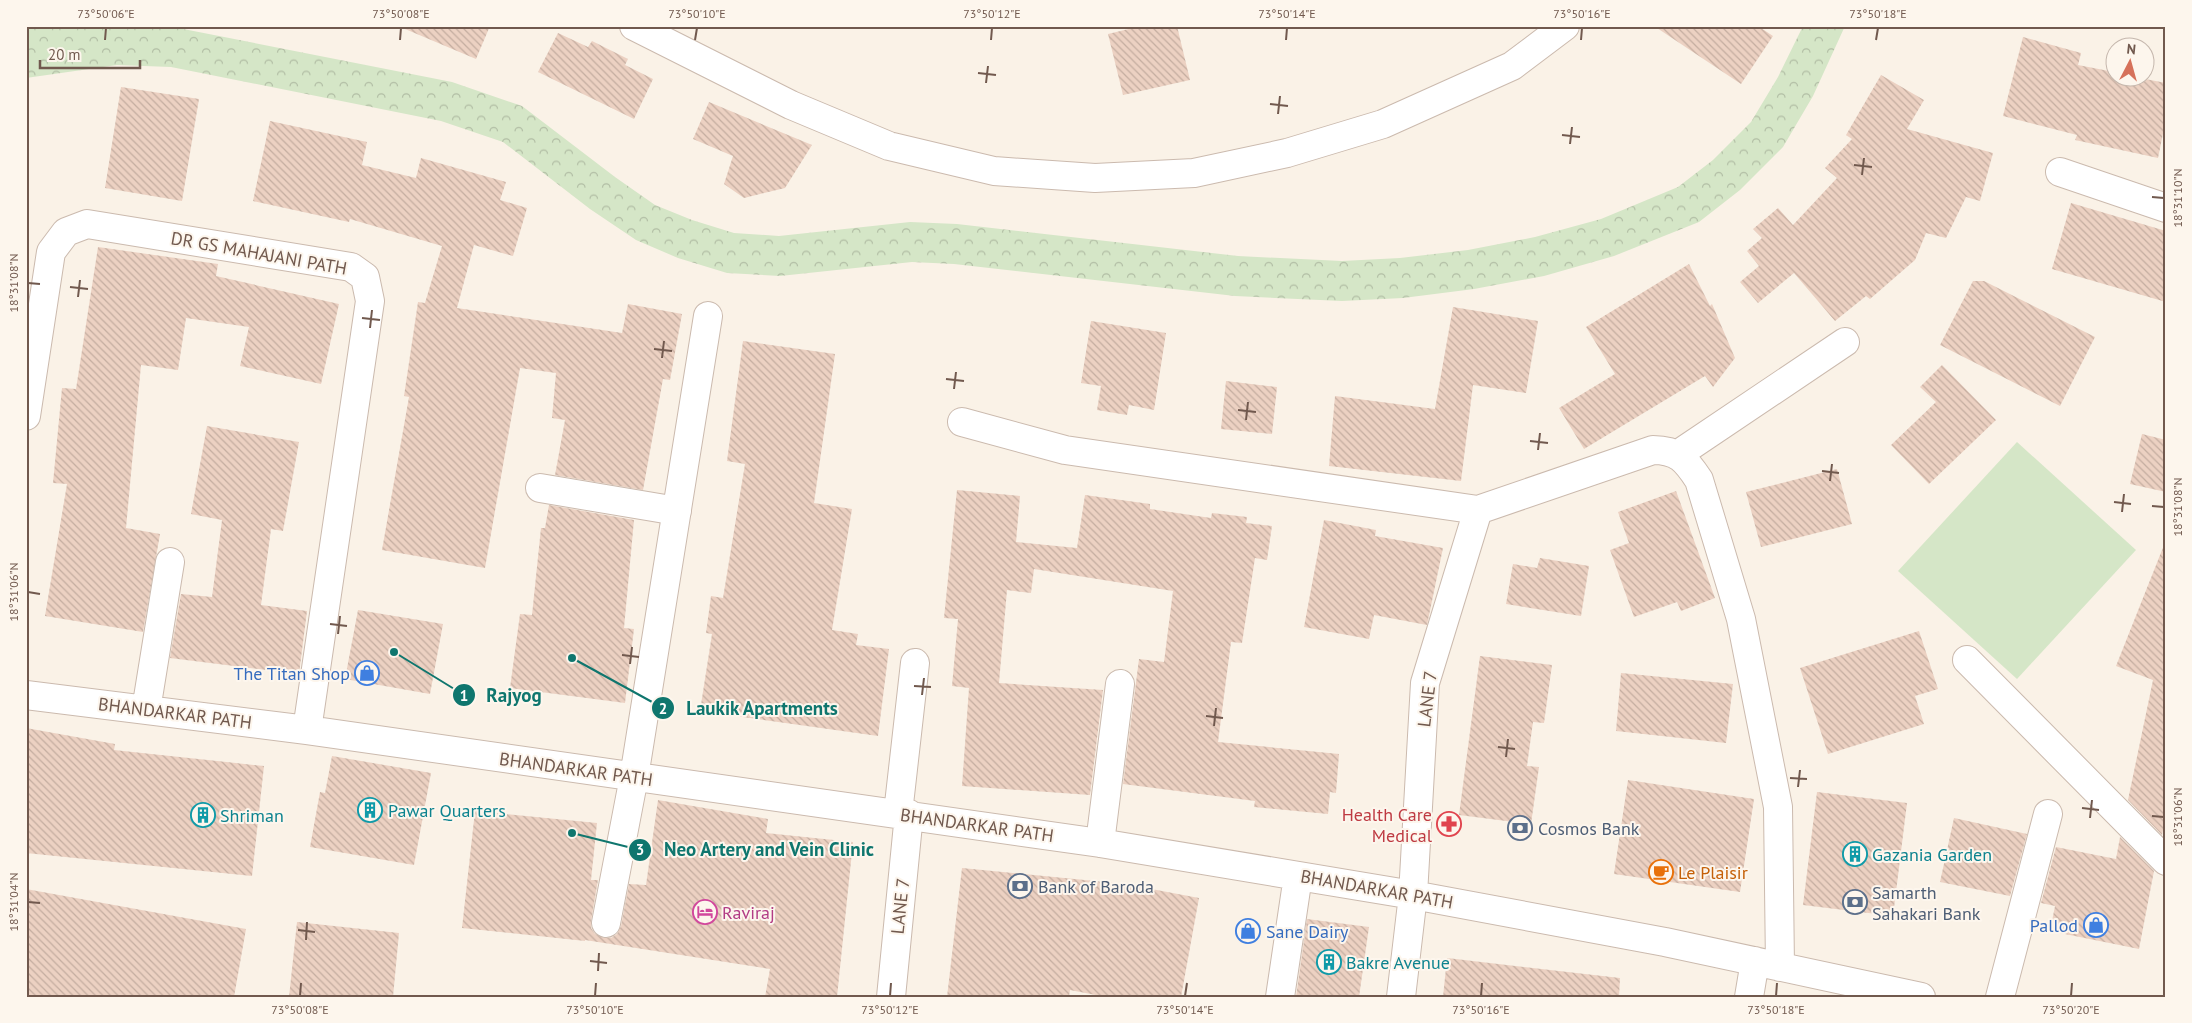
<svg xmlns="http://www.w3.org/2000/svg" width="2192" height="1023" viewBox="0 0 2192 1023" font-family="'PT Sans',sans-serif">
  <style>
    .park { fill: url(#park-crowns) }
    .pitch { fill: #d5e6c7 }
    .building { fill: url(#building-back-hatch) }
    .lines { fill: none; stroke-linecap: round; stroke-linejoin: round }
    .minor-casing { stroke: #cbbaae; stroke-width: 30 }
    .minor { stroke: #fff; stroke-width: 28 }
    .ticks { fill: none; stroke: #71594e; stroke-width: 2 }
    .labels { text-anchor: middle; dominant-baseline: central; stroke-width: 4; stroke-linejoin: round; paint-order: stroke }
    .street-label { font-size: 18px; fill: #71594e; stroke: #fdf6ed }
    .shop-label { font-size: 18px; fill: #366cbe; stroke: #fdf6ed; text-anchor: end }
    .culture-label { font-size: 18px; fill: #0d838f; stroke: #fdf6ed; text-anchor: start }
    .health-label { font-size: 18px; fill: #be3a42; stroke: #fdf6ed; text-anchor: end }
    .service-label { font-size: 18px; fill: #4e5e75; stroke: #fdf6ed; text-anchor: start }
    .food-label { font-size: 18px; fill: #c56008; stroke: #fdf6ed; text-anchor: start }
    .hotel-label { font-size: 18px; fill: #b23c85; stroke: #fdf6ed; text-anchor: start }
    .leader { fill: none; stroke: #0f766e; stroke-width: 2 }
    .callout-dot { fill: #0f766e; stroke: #fdf6ed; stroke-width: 2 }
    .mark-label { font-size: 15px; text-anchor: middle; font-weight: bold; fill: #fff }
    .callout-label { font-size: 19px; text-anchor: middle; font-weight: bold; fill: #0f766e; stroke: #fdf6ed; stroke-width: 4; stroke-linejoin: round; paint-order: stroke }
    .neatline { fill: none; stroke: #71594e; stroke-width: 2 }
    .ticks-label { font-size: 12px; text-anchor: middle; fill: #71594e }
  </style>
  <defs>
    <pattern id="park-crowns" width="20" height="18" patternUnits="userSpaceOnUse" patternTransform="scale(1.25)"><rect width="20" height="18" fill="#d5e6c7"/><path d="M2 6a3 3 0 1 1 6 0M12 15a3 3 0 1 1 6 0" fill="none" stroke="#b1bda4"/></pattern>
    <pattern id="building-back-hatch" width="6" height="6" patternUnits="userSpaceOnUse" patternTransform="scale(1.25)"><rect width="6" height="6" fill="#ecd1c2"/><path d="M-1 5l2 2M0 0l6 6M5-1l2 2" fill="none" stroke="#c4ada0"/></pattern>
  </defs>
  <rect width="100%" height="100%" fill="#faf2e7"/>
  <path class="park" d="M 26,26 L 168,26 L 452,82 L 522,106 L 615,177 L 655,205 L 692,220 L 734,233 L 779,236 L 910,222 L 957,224 L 1238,256 L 1342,261 L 1400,258 L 1468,250 L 1535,237 L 1601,219 L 1678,187 L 1713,160 L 1751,122 L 1778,77 L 1803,26 L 1845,26 L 1813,96 L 1783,147 L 1740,190 L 1699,222 L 1614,256 L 1544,276 L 1474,289 L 1403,298 L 1342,301 L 1235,296 L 954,264 L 912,262 L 780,276 L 727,273 L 678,258 L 636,240 L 590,209 L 503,142 L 441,121 L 171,67 L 117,65 L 26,78 Z"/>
  <path class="pitch" d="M 2017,442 L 2136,550 L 2017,679 L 1898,571 Z"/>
  <path class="building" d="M 398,26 L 490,26 L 476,59 Z
    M 1141,26 L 1177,26 L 1190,80 L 1123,95 L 1108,34 Z
    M 1654,26 L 1758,26 L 1773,36 L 1741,84 Z
    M 558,33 L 588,47 L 592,41 L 628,59 L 625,65 L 653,79 L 634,119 L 538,72 Z
    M 2023,37 L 2081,53 L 2078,65 L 2114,72 L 2114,78 L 2140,78 L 2166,83 L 2166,119 L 2158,158 L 2075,140 L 2077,135 L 2003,116 Z
    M 1881,75 L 1924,100 L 1907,129 L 1993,153 L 1980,201 L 1966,197 L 1946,238 L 1926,233 L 1915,260 L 1870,299 L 1866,296 L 1835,321 L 1794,273 L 1758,303 L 1740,282 L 1759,266 L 1747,251 L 1762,238 L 1753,229 L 1778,208 L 1793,225 L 1837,178 L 1825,168 L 1852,139 L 1846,135 Z
    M 121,87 L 199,99 L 182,201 L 105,188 Z
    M 709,102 L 812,145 L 785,188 L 744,198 L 724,184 L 733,156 L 693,139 Z
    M 270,121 L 367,142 L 362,165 L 416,178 L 421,158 L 506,182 L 500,200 L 527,208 L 513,256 L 474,245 L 457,308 L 622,333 L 628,304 L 682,314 L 670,380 L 663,379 L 643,490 L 555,475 L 565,420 L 552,418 L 556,373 L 520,368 L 485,568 L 382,550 L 409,397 L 404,396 L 418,302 L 425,303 L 442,246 L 350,219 L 349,222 L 253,201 Z
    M 2071,203 L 2166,231 L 2166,302 L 2052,269 Z
    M 98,247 L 218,264 L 216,276 L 339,304 L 321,384 L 240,366 L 249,327 L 186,318 L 178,370 L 141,365 L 126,528 L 160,534 L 143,632 L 45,616 L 67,484 L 53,483 L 62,388 L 76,389 Z
    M 1689,264 L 1710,306 L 1712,304 L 1735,358 L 1713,387 L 1705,376 L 1584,449 L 1559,408 L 1615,374 L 1586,327 Z
    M 1973,281 L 1984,281 L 2095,337 L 2060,406 L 1940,345 Z
    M 1453,307 L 1538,321 L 1526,393 L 1473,385 L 1461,481 L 1329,466 L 1335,396 L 1435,409 Z
    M 1091,321 L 1166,333 L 1154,410 L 1129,405 L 1127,415 L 1097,410 L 1101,386 L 1081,383 Z
    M 743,341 L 835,354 L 814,503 L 852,509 L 832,630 L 858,634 L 856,645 L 889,649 L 878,736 L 700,711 L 712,634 L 706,633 L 711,596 L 723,598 L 745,464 L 727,461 Z
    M 1942,365 L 1996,420 L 1929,484 L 1891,445 L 1936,402 L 1920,387 Z
    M 1226,381 L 1277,387 L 1272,434 L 1221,429 Z
    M 207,426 L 299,442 L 283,531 L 271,529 L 261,605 L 307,611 L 299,674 L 170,658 L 181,594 L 212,597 L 222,520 L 191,514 Z
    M 2142,434 L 2166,440 L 2166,492 L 2130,484 Z
    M 1837,469 L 1852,524 L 1761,547 L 1746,492 Z
    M 957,490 L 1020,496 L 1016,542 L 1077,548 L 1085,495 L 1150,504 L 1150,509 L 1211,518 L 1212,513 L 1247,517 L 1246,523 L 1272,526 L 1267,560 L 1255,558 L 1242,643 L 1231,642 L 1218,742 L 1339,754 L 1336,793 L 1330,792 L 1328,814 L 1254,807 L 1255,801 L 1123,784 L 1139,659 L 1164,662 L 1173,591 L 1034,569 L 1031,593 L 1007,590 L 999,683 L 1103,690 L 1090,795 L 962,786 L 969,688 L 952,686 L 958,619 L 944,618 Z
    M 1676,491 L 1715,598 L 1681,611 L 1677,602 L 1634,617 L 1610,550 L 1629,543 L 1618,512 Z
    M 549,505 L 634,520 L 624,628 L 634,629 L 625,703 L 510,688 L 520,614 L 532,615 L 541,528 L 545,528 Z
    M 1324,520 L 1376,530 L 1375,536 L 1443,548 L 1427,625 L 1374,615 L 1369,639 L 1304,627 Z
    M 2164,545 L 2166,815 L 2162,835 L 2128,800 L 2153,680 L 2116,666 Z
    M 1540,558 L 1589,566 L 1581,616 L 1506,604 L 1513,564 L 1537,568 Z
    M 358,610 L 443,624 L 430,694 L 345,679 Z
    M 1919,631 L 1938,689 L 1915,696 L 1924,724 L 1828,754 L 1800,668 Z
    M 1480,656 L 1552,665 L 1544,723 L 1533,722 L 1527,766 L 1539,767 L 1531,824 L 1459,815 Z
    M 1621,673 L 1733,684 L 1726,743 L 1616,731 Z
    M 26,728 L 115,744 L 114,750 L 264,766 L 252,876 L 26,853 Z
    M 332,756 L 431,773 L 414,865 L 310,847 L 320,792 L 325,793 Z
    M 1628,780 L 1754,799 L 1740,892 L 1614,874 Z
    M 1817,792 L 1907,803 L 1893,916 L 1803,905 Z
    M 658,800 L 768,819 L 766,833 L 853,842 L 837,997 L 765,997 L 770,969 L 585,940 L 585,941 L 462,928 L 475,811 L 597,823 L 591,880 L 598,880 L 591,921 L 591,928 L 595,934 L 604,938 L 611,938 L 617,934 L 621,926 L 629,884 L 646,885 Z
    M 1954,818 L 2027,834 L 2010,896 L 1940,882 Z
    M 2120,837 L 2154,871 L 2139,949 L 2050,931 L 2055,906 L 2041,903 L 2056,847 L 2116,859 Z
    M 962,868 L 1125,884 L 1199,898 L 1181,997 L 1106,997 L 1070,990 L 1069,997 L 947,997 Z
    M 26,889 L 246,929 L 234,997 L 26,997 Z
    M 1307,919 L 1369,927 L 1359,997 L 1296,997 Z
    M 297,922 L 399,933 L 393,997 L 289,997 Z
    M 1447,958 L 1620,978 L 1619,997 L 1443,997 Z"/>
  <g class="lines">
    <defs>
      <path id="minor" d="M 634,26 L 791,105 L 889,146 L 994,171 L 1095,178 L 1194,173 L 1287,153 L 1383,124 L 1512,66 L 1565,26
        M 2060,172 L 2166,208
        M 26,416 L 51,252 L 66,232 L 87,224 L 351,267 L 365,277 L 370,301 L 307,730
        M 962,422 L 1065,450 L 1478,510 L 1653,450 C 1678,450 1686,460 1699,480 L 1741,619 L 1778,807 L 1780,967
        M 1677,455 L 1845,342
        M 540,488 L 677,511
        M 1967,660 L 2166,861
        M 26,695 L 307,730 L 1100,843 L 1413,895 L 1665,942 L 1921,997
        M 146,710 L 170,562
        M 898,813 L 915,663
        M 1100,843 L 1120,684
        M 606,923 L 634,777 L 708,316
        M 891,997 L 909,814
        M 1280,997 L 1298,876
        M 1401,997 L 1413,895 L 1425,683 L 1478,510
        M 1749,997 L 1755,961
        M 2000,997 L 2048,814"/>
    </defs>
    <use href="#minor" class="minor-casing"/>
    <use href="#minor" class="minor"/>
  </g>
  <path class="ticks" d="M 105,40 L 106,28M 400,40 L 401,28M 695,40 L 697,28M 991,40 L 992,28M 1286,40 L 1287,28M 1581,40 L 1582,28M 1876,40 L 1878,28M 978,73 L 996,75M 986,83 L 988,66M 1270,104 L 1288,106M 1278,114 L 1280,96M 1562,135 L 1580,137M 1570,144 L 1572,127M 1854,165 L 1872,167M 1862,175 L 1864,158M 2152,197 L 2164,198M 28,283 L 40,284M 70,287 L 88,289M 78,297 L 80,280M 362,318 L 380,320M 370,328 L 372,310M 654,349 L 672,351M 662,358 L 664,341M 946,379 L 964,381M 954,389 L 956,372M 1238,410 L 1256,412M 1246,420 L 1248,402M 1530,441 L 1548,443M 1538,450 L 1540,433M 1822,471 L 1839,473M 1830,481 L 1832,464M 2114,502 L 2131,504M 2152,506 L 2164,507M 2122,512 L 2124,494M 28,592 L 40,594M 330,624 L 347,626M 338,634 L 340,616M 622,655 L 639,657M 630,664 L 632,647M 914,686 L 931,687M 922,695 L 924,678M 1206,716 L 1223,718M 1214,726 L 1216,708M 1498,747 L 1515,749M 1506,757 L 1508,739M 1790,778 L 1807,779M 1798,787 L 1800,770M 2082,808 L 2099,810M 2152,816 L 2164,817M 2090,818 L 2092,800M 28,902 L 40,903M 298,930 L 315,932M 306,940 L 307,922M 590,961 L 607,963M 598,971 L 599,953M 300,996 L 301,983M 595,996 L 596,983M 890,996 L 891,983M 1185,996 L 1187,983M 1481,996 L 1482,983M 1776,996 L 1777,983M 2071,996 L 2072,983"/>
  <defs>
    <symbol id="shop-ring" viewBox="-11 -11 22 22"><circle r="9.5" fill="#fdf6ed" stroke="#3f7fe0" stroke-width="1.5"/><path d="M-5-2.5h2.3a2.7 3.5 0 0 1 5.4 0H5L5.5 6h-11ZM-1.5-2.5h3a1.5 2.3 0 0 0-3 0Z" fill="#3f7fe0"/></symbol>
    <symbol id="building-ring" viewBox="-11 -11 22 22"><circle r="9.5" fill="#fdf6ed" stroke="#0f9aa8" stroke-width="1.5"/><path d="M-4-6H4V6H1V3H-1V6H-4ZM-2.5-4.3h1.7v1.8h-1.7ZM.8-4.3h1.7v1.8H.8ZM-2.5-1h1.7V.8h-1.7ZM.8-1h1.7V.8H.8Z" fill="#0f9aa8"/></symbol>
    <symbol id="pharmacy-ring" viewBox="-11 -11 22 22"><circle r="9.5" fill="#fdf6ed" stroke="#e0444e" stroke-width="1.5"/><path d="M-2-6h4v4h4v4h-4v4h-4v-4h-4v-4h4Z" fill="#e0444e"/></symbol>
    <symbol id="bank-ring" viewBox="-11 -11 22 22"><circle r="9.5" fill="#fdf6ed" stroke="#5c6f8a" stroke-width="1.5"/><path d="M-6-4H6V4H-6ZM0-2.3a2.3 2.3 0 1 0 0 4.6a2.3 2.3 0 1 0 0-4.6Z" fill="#5c6f8a"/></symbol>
    <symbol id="cafe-ring" viewBox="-11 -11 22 22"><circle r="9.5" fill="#fdf6ed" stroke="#e8710a" stroke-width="1.5"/><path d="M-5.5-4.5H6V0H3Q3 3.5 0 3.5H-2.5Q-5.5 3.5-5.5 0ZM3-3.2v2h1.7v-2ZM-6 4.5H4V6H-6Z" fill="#e8710a"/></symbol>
    <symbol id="hotel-ring" viewBox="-11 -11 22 22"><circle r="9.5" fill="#fdf6ed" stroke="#d1479c" stroke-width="1.5"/><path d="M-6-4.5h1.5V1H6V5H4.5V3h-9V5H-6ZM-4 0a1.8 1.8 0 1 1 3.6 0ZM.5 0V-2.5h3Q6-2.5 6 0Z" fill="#d1479c"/></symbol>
  </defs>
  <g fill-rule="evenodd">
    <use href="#shop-ring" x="353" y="659" width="28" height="28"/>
    <use href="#building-ring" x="356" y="796" width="28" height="28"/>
    <use href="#building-ring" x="189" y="801" width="28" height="28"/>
    <use href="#pharmacy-ring" x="1435" y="810" width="28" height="28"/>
    <use href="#bank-ring" x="1506" y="814" width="28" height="28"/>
    <use href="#building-ring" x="1841" y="840" width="28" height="28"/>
    <use href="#cafe-ring" x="1647" y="858" width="28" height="28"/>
    <use href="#bank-ring" x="1006" y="872" width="28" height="28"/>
    <use href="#bank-ring" x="1841" y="888" width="28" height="28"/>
    <use href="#hotel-ring" x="691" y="898" width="28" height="28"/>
    <use href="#shop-ring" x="2082" y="911" width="28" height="28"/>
    <use href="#shop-ring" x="1234" y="917" width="28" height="28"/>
    <use href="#building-ring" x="1315" y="948" width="28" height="28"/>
  </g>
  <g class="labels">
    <g class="street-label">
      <text transform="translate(259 253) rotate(10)">DR GS MAHAJANI PATH</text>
      <text transform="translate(1427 699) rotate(-83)">LANE 7</text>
      <text transform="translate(175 713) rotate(7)">BHANDARKAR PATH</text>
      <text transform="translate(576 769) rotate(8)">BHANDARKAR PATH</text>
      <text transform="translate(977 825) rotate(8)">BHANDARKAR PATH</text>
      <text transform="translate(1377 889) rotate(10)">BHANDARKAR PATH</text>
      <text transform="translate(900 906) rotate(-84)">LANE 7</text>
    </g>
    <g class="shop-label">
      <text x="350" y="673">The Titan Shop</text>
      <text x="2078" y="925">Pallod</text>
      <text x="1266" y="931" text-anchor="start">Sane Dairy</text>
    </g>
    <g class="culture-label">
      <text x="388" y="810">Pawar Quarters</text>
      <text x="220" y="815">Shriman</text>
      <text x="1872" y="854">Gazania Garden</text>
      <text x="1346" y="962">Bakre Avenue</text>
    </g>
    <g class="health-label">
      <text x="1432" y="814">Health Care<tspan x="1432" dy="21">Medical</tspan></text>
    </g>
    <g class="service-label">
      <text x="1538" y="828">Cosmos Bank</text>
      <text x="1038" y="886">Bank of Baroda</text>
      <text x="1872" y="892">Samarth<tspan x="1872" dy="21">Sahakari Bank</tspan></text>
    </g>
    <g class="food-label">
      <text x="1678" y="872">Le Plaisir</text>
    </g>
    <g class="hotel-label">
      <text x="722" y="912">Raviraj</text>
    </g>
  </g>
  <path class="leader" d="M394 652L464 695M572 658L663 708M572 833L640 850"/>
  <g class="callout-dot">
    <circle cx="394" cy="652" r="5"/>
    <circle cx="572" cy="658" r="5"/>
    <circle cx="572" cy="833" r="5"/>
    <circle cx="464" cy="695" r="12"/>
    <circle cx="663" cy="708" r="12"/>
    <circle cx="640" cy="850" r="12"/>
  </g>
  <g class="mark-label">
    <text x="464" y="701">1</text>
    <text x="663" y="714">2</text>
    <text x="640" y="855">3</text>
  </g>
  <g class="callout-label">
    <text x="514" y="702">Rajyog</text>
    <text x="762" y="715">Laukik Apartments</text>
    <text x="769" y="856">Neo Artery and Vein Clinic</text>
  </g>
  <rect width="2192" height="1023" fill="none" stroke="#fdf6ed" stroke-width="55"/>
  <g transform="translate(2130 62) rotate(6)"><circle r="24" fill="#fdf6ed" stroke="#c5b7ad"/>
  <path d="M0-4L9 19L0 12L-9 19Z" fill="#d6715a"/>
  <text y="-8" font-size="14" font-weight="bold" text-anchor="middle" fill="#71594e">N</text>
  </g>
  <path d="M40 60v8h100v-8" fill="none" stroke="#71594e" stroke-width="2.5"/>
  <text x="48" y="60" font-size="15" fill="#71594e" stroke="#fdf6ed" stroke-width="4" paint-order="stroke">20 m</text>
  <rect x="28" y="28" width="2136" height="968" class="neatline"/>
  <g class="ticks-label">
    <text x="106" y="18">73°50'06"E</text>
    <text x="401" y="18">73°50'08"E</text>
    <text x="697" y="18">73°50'10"E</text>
    <text x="992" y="18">73°50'12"E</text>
    <text x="1287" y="18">73°50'14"E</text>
    <text x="1582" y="18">73°50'16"E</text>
    <text x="1878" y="18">73°50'18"E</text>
    <text transform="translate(2178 198) rotate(-90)" y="4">18°31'10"N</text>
    <text transform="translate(14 283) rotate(-90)" y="4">18°31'08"N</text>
    <text transform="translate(2178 507) rotate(-90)" y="4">18°31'08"N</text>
    <text transform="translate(14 592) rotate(-90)" y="4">18°31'06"N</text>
    <text transform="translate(2178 817) rotate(-90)" y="4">18°31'06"N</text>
    <text transform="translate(14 902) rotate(-90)" y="4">18°31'04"N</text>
    <text x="300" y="1014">73°50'08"E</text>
    <text x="595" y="1014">73°50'10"E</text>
    <text x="890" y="1014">73°50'12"E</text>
    <text x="1185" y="1014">73°50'14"E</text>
    <text x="1481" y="1014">73°50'16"E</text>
    <text x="1776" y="1014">73°50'18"E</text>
    <text x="2071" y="1014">73°50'20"E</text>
  </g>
</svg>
